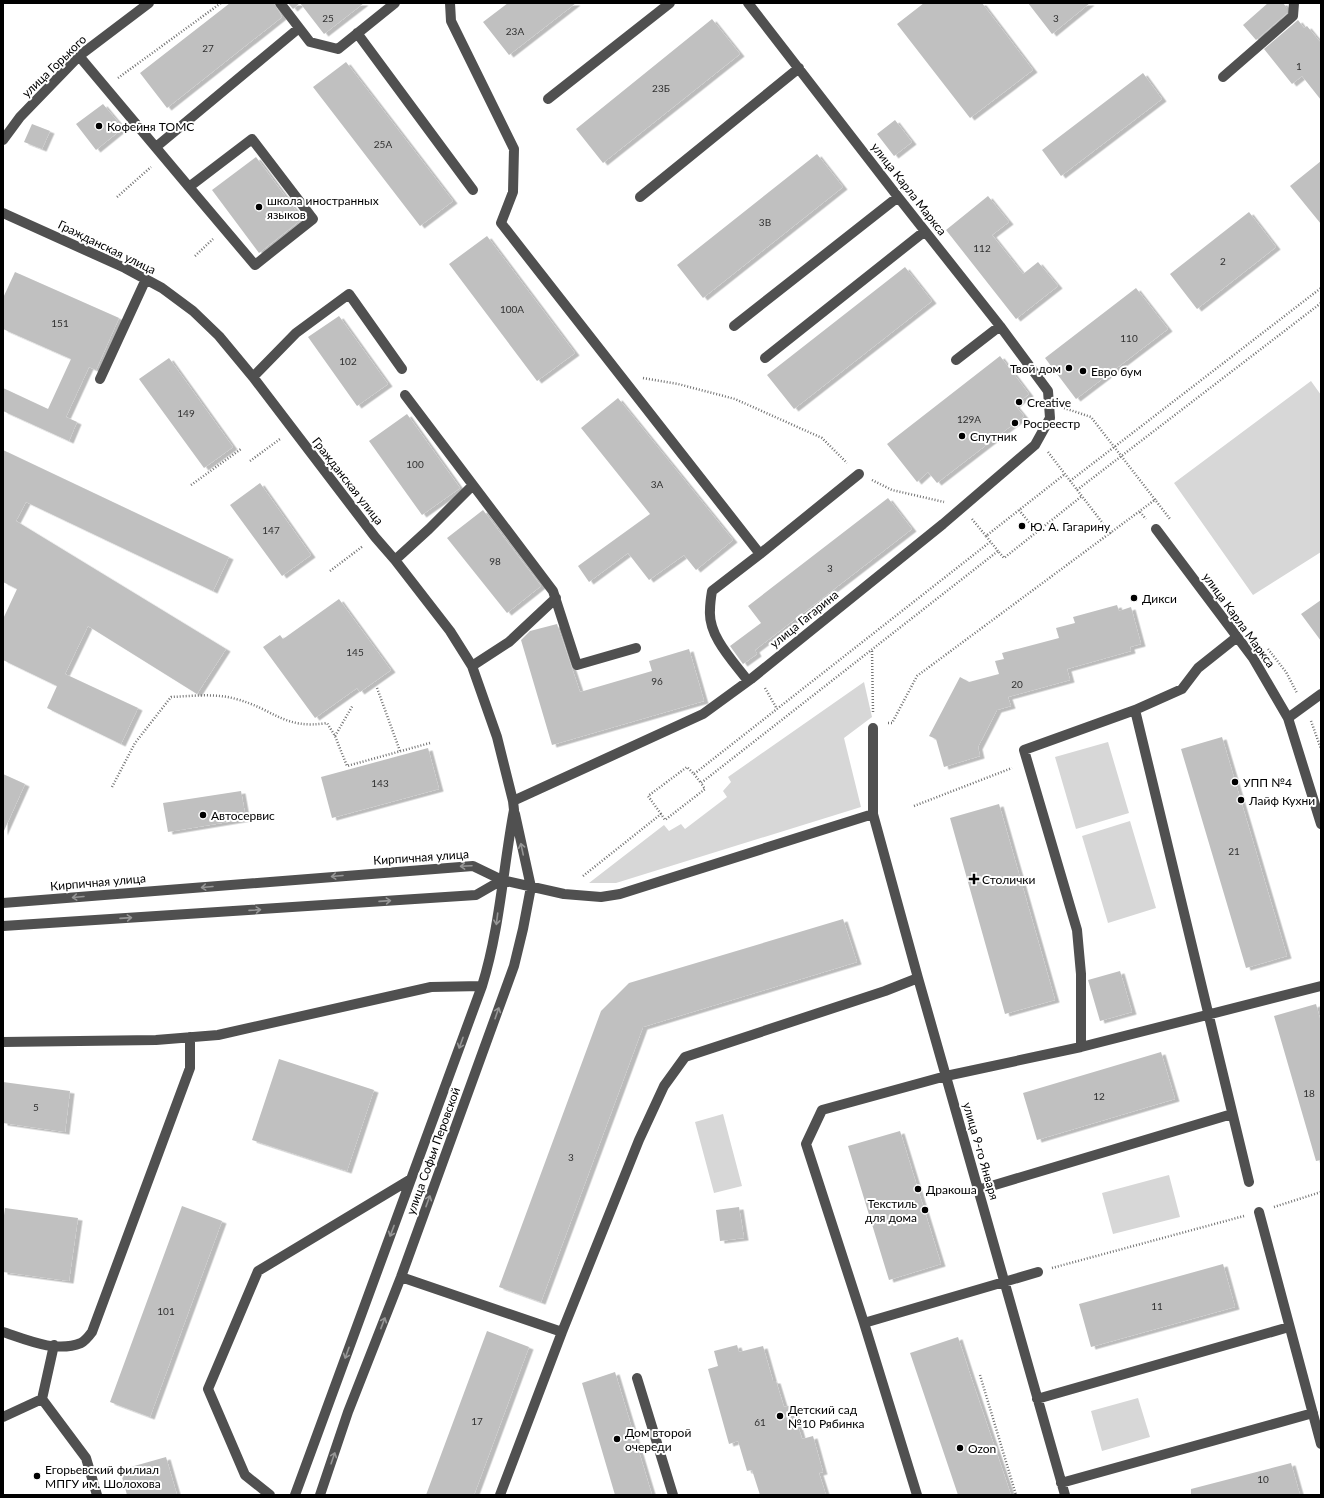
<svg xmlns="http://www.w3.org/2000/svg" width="1324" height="1498" viewBox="0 0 1324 1498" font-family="Lato,sans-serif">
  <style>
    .green { fill: #d7d7d7 }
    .building { fill: #c0c0c0; filter: url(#shadow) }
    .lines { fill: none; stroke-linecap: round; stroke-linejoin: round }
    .path { stroke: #727272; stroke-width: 2.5; stroke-dasharray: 1 2; stroke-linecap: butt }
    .minor { stroke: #505050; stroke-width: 10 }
    .oneway { stroke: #969696 }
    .poi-dot { fill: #000; stroke: #fff; stroke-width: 1.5 }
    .labels { text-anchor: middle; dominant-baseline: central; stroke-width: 4; stroke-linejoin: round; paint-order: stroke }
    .number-label { font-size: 10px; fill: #303030 }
    .street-label { font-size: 12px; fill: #000; stroke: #fff }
    .poi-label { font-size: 12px; fill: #000; stroke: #fff; text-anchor: start }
  </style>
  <defs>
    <filter id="shadow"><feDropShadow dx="4.5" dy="2.5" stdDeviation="0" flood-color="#0004"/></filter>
  </defs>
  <rect width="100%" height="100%" fill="#fff"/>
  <path class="green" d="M 1311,381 L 1321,395 L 1321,552 L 1253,595 L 1174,483 Z
    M 864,682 L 872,717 L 844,738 L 861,807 L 616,883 L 589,883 L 664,825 L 669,831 L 681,824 L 685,829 L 727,797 L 723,791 L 731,782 L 728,777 Z
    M 1108,742 L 1129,813 L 1076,829 L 1055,757 Z
    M 1130,821 L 1156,908 L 1108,923 L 1082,836 Z
    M 723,1114 L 742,1186 L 714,1193 L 695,1122 Z
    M 1169,1175 L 1180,1217 L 1113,1234 L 1102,1193 Z
    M 1138,1398 L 1150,1437 L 1102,1451 L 1091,1411 Z"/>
  <path class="building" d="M 230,3 L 274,3 L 282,17 L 167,108 L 140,73 Z
    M 288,3 L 364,3 L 324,34 L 300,3 L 293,9 Z
    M 508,3 L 576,3 L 509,55 L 483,22 Z
    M 924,3 L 982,3 L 1033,70 L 970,118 L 897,24 Z
    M 1028,3 L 1090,3 L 1052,34 Z
    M 1268,3 L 1283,3 L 1287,8 L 1287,13 L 1256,40 L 1243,25 Z
    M 712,19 L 740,54 L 603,163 L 576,129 Z
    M 1298,20 L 1304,28 L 1307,26 L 1321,43 L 1321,100 L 1302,76 L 1292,84 L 1264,49 Z
    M 346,62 L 453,201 L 420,226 L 313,87 Z
    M 1143,73 L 1162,99 L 1061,176 L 1042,150 Z
    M 103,104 L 123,128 L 96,150 L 76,124 Z
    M 895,120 L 912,142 L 894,156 L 877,134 Z
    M 32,124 L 50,131 L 42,149 L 24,142 Z
    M 817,154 L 843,187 L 703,298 L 677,265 Z
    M 256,157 L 302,219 L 259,253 L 212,190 Z
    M 1321,161 L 1321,224 L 1290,186 Z
    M 988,196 L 1009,222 L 992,235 L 1023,274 L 1038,262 L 1058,286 L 1016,319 L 946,230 Z
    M 1249,212 L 1276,247 L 1197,309 L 1170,274 Z
    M 487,236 L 575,353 L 537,381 L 449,264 Z
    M 905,267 L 932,301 L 794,409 L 767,375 Z
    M 15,272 L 119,318 L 96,370 L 89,367 L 66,417 L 77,422 L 69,441 L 3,411 L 3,388 L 48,409 L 71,359 L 3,329 L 3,298 Z
    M 1136,288 L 1168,329 L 1076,399 L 1045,358 Z
    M 339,316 L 388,384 L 357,406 L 308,337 Z
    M 1000,356 L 1029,394 L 1015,405 L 1024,416 L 937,483 L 928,472 L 917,482 L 887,444 Z
    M 169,358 L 233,447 L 204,468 L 139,379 Z
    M 618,398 L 733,540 L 696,570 L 684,555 L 649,580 L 628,553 L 589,582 L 578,566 L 650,514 L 581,428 Z
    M 407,414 L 460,488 L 422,515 L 369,441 Z
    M 3,450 L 229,557 L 213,591 L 26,502 L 16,521 L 226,649 L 197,694 L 88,626 L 65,674 L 138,708 L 121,744 L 47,708 L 57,686 L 3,660 L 3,619 L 17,589 L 3,582 Z
    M 260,483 L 311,555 L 282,576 L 230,505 Z
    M 888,498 L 912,529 L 755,650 L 757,654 L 743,664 L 730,646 L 761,623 L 748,606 Z
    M 483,510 L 541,586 L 507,613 L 447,538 Z
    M 339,599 L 391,670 L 360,692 L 357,688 L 315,718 L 263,647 L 280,635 L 283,639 Z
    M 1321,600 L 1321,641 L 1301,614 Z
    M 1117,605 L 1119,611 L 1131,607 L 1141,644 L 1130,647 L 1131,651 L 1067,669 L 1070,680 L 1008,697 L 1011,706 L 997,710 L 978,747 L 980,756 L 944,767 L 936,739 L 929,736 L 960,677 L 969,682 L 999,674 L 995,661 L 1004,659 L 1002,653 L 1059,638 L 1056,628 L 1075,623 L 1073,617 Z
    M 557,624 L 580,692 L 652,671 L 649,661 L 689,649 L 704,701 L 552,745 L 521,640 L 530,631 Z
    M 1222,737 L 1287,956 L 1246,968 L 1181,749 Z
    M 428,748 L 439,789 L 332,818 L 321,777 Z
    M 3,774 L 25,784 L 3,833 Z
    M 241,791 L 246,819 L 168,832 L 163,803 Z
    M 999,804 L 1055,1000 L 1005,1014 L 950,818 Z
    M 843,919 L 857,962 L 643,1027 L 541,1302 L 499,1287 L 601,1011 L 629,983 Z
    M 1120,971 L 1132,1012 L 1100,1021 L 1088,980 Z
    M 1316,1004 L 1321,1022 L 1321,1160 L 1316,1161 L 1274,1016 Z
    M 1161,1052 L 1175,1099 L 1037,1140 L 1023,1093 Z
    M 279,1059 L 374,1090 L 347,1171 L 252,1140 Z
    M 3,1082 L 70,1091 L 65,1132 L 3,1123 Z
    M 900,1131 L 941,1264 L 889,1280 L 848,1146 Z
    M 182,1206 L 222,1221 L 150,1417 L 110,1402 Z
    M 739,1207 L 744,1238 L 720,1241 L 716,1210 Z
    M 5,1208 L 78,1218 L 69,1281 L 3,1272 L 3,1223 Z
    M 1223,1264 L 1235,1307 L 1091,1347 L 1079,1304 Z
    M 487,1331 L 529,1347 L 474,1495 L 426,1495 Z
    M 958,1337 L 971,1377 L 1011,1495 L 958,1495 L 910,1353 Z
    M 737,1345 L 739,1352 L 763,1346 L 773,1381 L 776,1381 L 784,1407 L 792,1405 L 802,1439 L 813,1436 L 823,1472 L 819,1473 L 826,1495 L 760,1495 L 752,1470 L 747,1471 L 738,1441 L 729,1444 L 708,1369 L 718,1366 L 714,1351 Z
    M 615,1372 L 652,1495 L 615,1495 L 582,1383 Z
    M 166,1457 L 177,1495 L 127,1495 L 120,1470 Z
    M 1291,1463 L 1300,1495 L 1191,1495 L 1191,1489 Z"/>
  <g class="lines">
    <path class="path" d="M 118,78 L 221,3
      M 117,197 L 151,167
      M 195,256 L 213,239
      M 643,378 L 678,384 L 735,399 L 822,438 L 847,463
      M 1064,408 L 1091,417 L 1170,519
      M 1048,452 L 1111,534
      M 250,461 L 280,439
      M 872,480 L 892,490 L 944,502
      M 1070,481 L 1321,288
      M 191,485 L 241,449
      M 1077,490 L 1321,303
      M 1019,510 L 1037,532
      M 1140,512 L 1146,519
      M 972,519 L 986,536
      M 998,551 L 986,536 L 1065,474
      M 330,571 L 363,546
      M 1268,649 L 1286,672 L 1297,693
      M 872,651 L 873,712
      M 377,688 L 400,751
      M 765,688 L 777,709
      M 1311,721 L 1321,749
      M 888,723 L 892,723 L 917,676 L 1156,499
      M 335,736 L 353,705
      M 694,774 L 701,783
      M 112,787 L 135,743 L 171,697 C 192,696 216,693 236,699 C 274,709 284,730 327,723 L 335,736 L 347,766 L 430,743
      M 914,806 L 1012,768
      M 661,814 L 648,796 L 687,767 L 694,774 L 990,542
      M 583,876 L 661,814 L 665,820 L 705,789 L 701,783 L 998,551 L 1004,558 L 1082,496
      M 1274,1207 L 1321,1192
      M 1052,1268 L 1244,1216
      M 980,1375 L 1016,1495"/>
    <path class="minor" d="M 280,3 L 310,42 L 338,49 L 395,3
      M 450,3 L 451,21 L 514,149 L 513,192 L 501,223 L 760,554 L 712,591 C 711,597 710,604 710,610 C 708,636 733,661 748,681
      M 357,33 L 473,190
      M 79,56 L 189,187 L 252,139 L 313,219 L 255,265 L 189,187
      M 1223,77 L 1293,16 L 1294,3
      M 548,99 L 670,3
      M 3,140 L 20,117 L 79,56 L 149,3
      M 156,147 L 299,28
      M 640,197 L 799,68
      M 3,213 L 125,268 L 162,288 L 193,311 L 219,336 L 253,377 L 375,537 L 395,560 L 450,631 L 472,666 L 497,737 L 513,801 L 514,810 C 503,868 500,928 482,986 L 295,1495
      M 734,326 L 898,197
      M 765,358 L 925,231
      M 956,360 L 1000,326
      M 253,377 L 296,333 L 349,294 L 402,369
      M 100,379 L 146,279
      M 405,395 L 553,591 L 577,665 L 636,648
      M 1156,529 L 1253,658 L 1288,718 L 1321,824
      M 760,554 L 859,474
      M 395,560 L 429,529 L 473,485
      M 472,666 L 509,642 L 556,598
      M 1135,710 L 1249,1182
      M 1288,718 L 1321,694
      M 873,728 L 873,814 L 918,978 L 1065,1495
      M 513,801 L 703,714 L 751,679 L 943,524 L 1035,445 L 1050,418 L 1048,391 L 1000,326 L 898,197 L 748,3
      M 3,903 L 473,866 L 502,880 L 564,894 L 601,897 L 620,894 L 873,814
      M 3,926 L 476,895 L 502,880
      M 3,1042 L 156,1040 L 218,1035 L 431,987 L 482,986
      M 1081,1047 L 1081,974 L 1077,930 L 1024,750 L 1135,710 L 1182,689 L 1198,668 L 1237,637
      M 978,1190 L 1232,1114
      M 1259,1212 L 1321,1444
      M 1038,1272 L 864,1323 L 806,1144 L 822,1110 L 946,1076 L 1081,1047 L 1321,986
      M 401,1277 L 562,1332 L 639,1140 L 664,1086 L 685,1057 L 885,991 L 918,978
      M 864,1323 L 917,1495
      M 3,1332 C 27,1340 56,1353 81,1343 C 85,1341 89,1336 92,1332 L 190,1068 L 190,1037
      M 637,1378 L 673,1495
      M 42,1399 L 54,1345
      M 1037,1399 L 1289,1327
      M 3,1417 L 42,1399 L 86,1458 L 97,1495
      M 1061,1483 L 1313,1413
      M 270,1495 L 245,1475 L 208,1389 L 258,1271 L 411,1179
      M 320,1495 L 348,1412 L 401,1277 L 514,966 L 523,929 L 531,887 L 515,814
      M 500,1495 L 562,1332"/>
  </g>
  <defs><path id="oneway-shaft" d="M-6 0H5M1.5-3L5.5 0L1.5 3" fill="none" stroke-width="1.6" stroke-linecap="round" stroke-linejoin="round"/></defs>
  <g class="oneway">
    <use href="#oneway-shaft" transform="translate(522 849) rotate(-102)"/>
    <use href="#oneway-shaft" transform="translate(466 866) rotate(177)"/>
    <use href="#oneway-shaft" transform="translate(337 876) rotate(175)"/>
    <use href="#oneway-shaft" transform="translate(207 887) rotate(175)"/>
    <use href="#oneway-shaft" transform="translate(78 897) rotate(175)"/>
    <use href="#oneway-shaft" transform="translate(385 901) rotate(-4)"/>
    <use href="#oneway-shaft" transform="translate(255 910) rotate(-4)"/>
    <use href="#oneway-shaft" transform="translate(126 918) rotate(-4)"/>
    <use href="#oneway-shaft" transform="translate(497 919) rotate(97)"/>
    <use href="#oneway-shaft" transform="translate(497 1013) rotate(-71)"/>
    <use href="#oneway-shaft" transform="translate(461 1043) rotate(110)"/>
    <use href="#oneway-shaft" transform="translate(428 1201) rotate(-70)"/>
    <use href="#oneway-shaft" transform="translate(392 1231) rotate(111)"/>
    <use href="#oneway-shaft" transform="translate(383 1323) rotate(-69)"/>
    <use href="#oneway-shaft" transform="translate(347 1353) rotate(110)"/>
    <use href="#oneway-shaft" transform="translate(333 1458) rotate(-71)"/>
  </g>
  <g class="poi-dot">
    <circle cx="99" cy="126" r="4"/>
    <circle cx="259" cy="207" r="4"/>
    <circle cx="1069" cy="368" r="4"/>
    <circle cx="1083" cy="371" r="4"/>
    <circle cx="1019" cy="402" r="4"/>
    <circle cx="1015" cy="423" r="4"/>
    <circle cx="962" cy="436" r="4"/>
    <circle cx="1022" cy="526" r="4"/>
    <circle cx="1134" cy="598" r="4"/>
    <circle cx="1235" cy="782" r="4"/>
    <circle cx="1241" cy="800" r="4"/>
    <circle cx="203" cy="815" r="4"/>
    <path d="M972 873h4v4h4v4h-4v4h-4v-4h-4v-4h4z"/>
    <circle cx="918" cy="1189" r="4"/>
    <circle cx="925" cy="1210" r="4"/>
    <circle cx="780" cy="1416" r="4"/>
    <circle cx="617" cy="1439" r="4"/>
    <circle cx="960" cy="1448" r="4"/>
    <circle cx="37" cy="1476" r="4"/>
  </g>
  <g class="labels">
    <g class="number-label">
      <text x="328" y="18">25</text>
      <text x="1056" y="18">3</text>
      <text x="515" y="31">23А</text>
      <text x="208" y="48">27</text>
      <text x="1299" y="66">1</text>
      <text x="661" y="88">23Б</text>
      <text x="383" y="144">25А</text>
      <text x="765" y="222">3В</text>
      <text x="982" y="248">112</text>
      <text x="1223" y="261">2</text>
      <text x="512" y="309">100А</text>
      <text x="60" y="323">151</text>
      <text x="1129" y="338">110</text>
      <text x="348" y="361">102</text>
      <text x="186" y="413">149</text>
      <text x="969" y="419">129А</text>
      <text x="415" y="464">100</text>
      <text x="657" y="484">3А</text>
      <text x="271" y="530">147</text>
      <text x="495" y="561">98</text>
      <text x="830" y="568">3</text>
      <text x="355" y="652">145</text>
      <text x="657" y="681">96</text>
      <text x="1017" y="684">20</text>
      <text x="380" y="783">143</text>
      <text x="1234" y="851">21</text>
      <text x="1309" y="1093">18</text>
      <text x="1099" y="1096">12</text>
      <text x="36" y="1107">5</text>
      <text x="571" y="1157">3</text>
      <text x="1157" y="1306">11</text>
      <text x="166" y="1311">101</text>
      <text x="477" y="1421">17</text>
      <text x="760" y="1422">61</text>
      <text x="1263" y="1479">10</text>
    </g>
    <g class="street-label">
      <text transform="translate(54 66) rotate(-44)">улица Горького</text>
      <text transform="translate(909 189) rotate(52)">улица Карла Маркса</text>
      <text transform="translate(107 247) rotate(26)">Гражданская улица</text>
      <text transform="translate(348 481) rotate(52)">Гражданская улица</text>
      <text transform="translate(804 619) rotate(-39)">улица Гагарина</text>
      <text transform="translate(1239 620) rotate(54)">улица Карла Маркса</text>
      <text transform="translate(421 857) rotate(-4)">Кирпичная улица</text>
      <text transform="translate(98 882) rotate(-5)">Кирпичная улица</text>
      <text transform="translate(433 1151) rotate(-70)">улица Софьи Перовской</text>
      <text transform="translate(981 1151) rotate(74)">улица 9-го Января</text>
    </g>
    <g class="poi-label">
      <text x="107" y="126">Кофейня ТОМС</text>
      <text x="267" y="200">школа иностранных<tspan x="267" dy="14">языков</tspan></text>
      <text x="1061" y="368" text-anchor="end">Твой дом</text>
      <text x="1091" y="371">Евро бум</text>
      <text x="1027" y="402">Creative</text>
      <text x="1023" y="423">Росреестр</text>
      <text x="970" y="436">Спутник</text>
      <text x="1030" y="526">Ю. А. Гагарину</text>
      <text x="1142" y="598">Дикси</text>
      <text x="1243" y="782">УПП №4</text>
      <text x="1249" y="800">Лайф Кухни</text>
      <text x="211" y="815">Автосервис</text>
      <text x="982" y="879">Столички</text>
      <text x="926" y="1189">Дракоша</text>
      <text x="917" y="1203" text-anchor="end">Текстиль<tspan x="917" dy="14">для дома</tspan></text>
      <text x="788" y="1409">Детский сад<tspan x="788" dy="14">№10 Рябинка</tspan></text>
      <text x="625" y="1432">Дом второй<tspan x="625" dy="14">очереди</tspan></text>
      <text x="968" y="1448">Ozon</text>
      <text x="45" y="1469">Егорьевский филиал<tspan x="45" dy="14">МПГУ им. Шолохова</tspan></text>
    </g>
  </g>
  <rect width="1324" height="1498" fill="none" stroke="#000000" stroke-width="8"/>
</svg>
